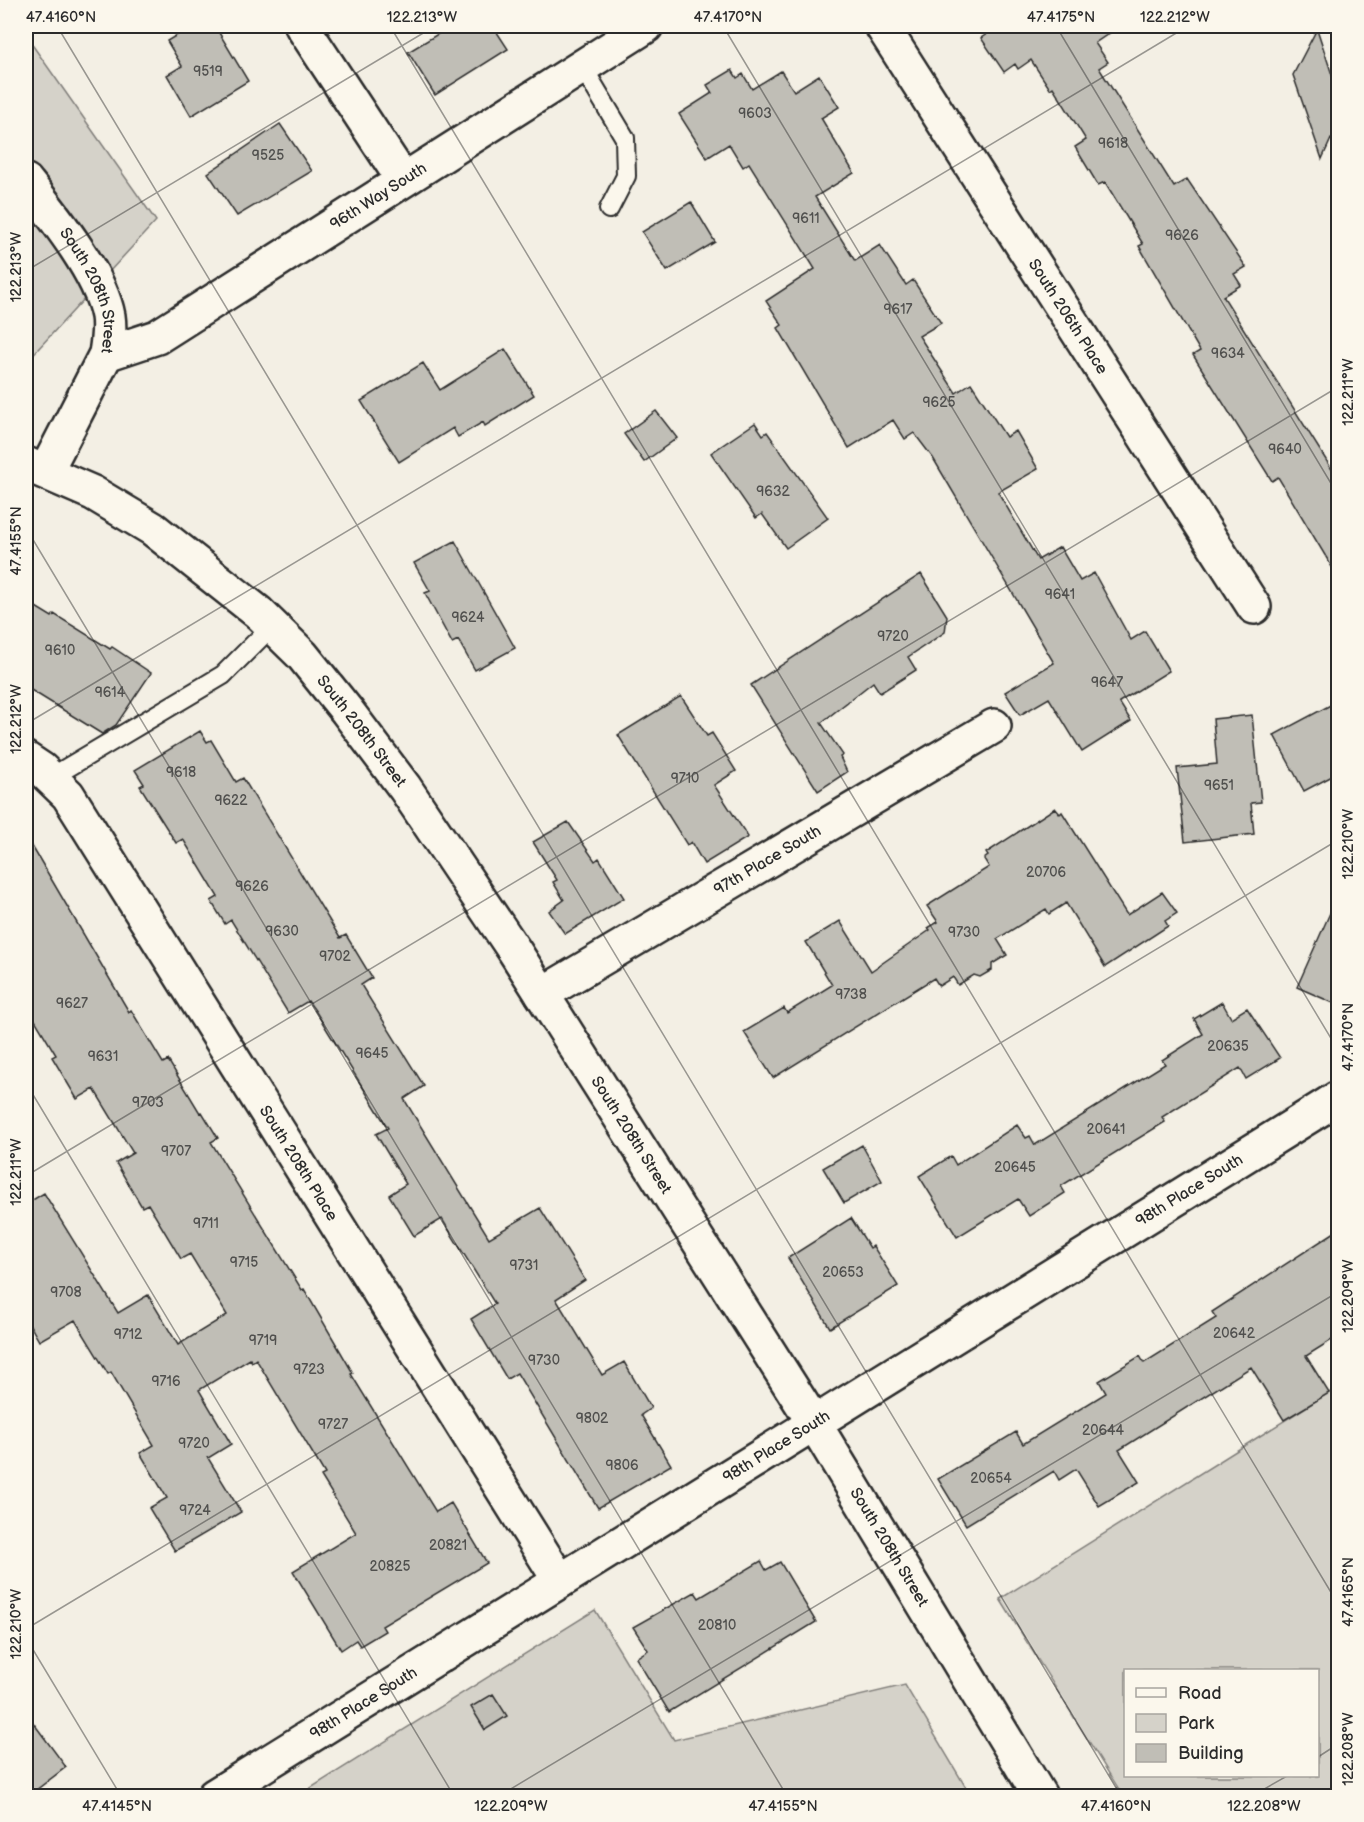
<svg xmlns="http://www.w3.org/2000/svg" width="1364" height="1822" viewBox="0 0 1364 1822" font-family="'Balsamiq Sans',sans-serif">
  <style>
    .green { fill: #d5d2c9; stroke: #807e7a; stroke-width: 1.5; fill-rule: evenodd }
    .building { fill: #c0beb6; stroke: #2b2b2b; stroke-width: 1.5 }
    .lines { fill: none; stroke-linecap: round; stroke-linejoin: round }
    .lane-casing { stroke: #2b2b2b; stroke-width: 22 }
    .street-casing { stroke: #2b2b2b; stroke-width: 38 }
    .secondary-casing { stroke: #2b2b2b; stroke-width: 38 }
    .primary-casing { stroke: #2b2b2b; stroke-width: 38 }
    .lane { stroke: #fbf7ec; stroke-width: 18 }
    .street { stroke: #fbf7ec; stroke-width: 33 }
    .secondary { stroke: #fbf7ec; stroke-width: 33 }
    .primary { stroke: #fbf7ec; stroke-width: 33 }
    .ticks { fill: none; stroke: #2b2b2b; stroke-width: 1.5; stroke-opacity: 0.45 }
    .labels { text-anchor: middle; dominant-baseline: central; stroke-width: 5; stroke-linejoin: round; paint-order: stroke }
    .number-label { font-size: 14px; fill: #50504e }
    .street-label { font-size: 16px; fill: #2b2b2b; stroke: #fbf7ec }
    .neatline { fill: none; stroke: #2b2b2b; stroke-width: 2 }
    .ticks-label { font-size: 15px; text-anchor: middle; fill: #2b2b2b }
  </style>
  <rect width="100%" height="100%" fill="#f3efe4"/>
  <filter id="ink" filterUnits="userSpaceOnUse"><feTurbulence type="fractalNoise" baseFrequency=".0167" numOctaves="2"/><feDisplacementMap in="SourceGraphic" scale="12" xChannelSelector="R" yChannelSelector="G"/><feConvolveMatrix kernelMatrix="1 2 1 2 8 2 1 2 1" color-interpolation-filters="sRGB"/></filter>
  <g filter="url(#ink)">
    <path class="green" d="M 26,36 L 156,221 L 26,362 Z
      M 1338,1387 L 1338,1796 L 1123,1796 L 1000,1599 ZM 1126,1670 L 1318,1670 L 1318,1776 L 1126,1776 Z
      M 595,1610 L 674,1740 L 905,1685 L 971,1796 L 298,1796 Z"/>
    <path class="building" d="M 192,26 L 215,26 L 248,81 L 191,116 L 167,75 L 182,66 L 167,41 Z
      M 451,26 L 493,26 L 508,49 L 435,95 L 408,52 Z
      M 999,26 L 1120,26 L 1095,43 L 1108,62 L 1099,68 L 1174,187 L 1187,179 L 1246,267 L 1234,274 L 1241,285 L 1223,296 L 1338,479 L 1338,577 L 1278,477 L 1272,481 L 1193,355 L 1200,351 L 1139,246 L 1143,244 L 1105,182 L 1098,185 L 1075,147 L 1086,140 L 1053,87 L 1050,89 L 1031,60 L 1018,69 L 1015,64 L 1004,72 L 981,38 Z
      M 1317,29 L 1335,84 L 1338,85 L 1338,143 L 1331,139 L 1322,159 L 1293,75 Z
      M 732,70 L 737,78 L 743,74 L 752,89 L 781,71 L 794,91 L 819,75 L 839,107 L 821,118 L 854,173 L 815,197 L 855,261 L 880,245 L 906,285 L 913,280 L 941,323 L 919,336 L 956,393 L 971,383 L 1006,437 L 1016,431 L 1038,469 L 998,492 L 1038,560 L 1060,547 L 1080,581 L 1094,573 L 1131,640 L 1145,631 L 1169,671 L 1119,702 L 1131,721 L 1082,752 L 1049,698 L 1020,715 L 1005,692 L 1054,663 L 933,458 L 914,433 L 905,439 L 893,420 L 849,448 L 778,328 L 782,325 L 766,301 L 815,269 L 749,163 L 743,167 L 729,144 L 707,158 L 679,114 L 712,93 L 707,85 Z
      M 280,124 L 312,171 L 237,216 L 208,173 Z
      M 691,202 L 715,242 L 667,271 L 642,232 Z
      M 505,349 L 534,395 L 485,426 L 483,422 L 458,437 L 453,428 L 399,462 L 361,401 L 423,363 L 440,390 Z
      M 656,411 L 677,438 L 644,462 L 624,434 Z
      M 755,423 L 763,435 L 767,432 L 828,518 L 786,548 L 762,514 L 756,518 L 711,453 Z
      M 455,541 L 515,648 L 475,670 L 458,640 L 452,643 L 425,593 L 430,591 L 414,563 Z
      M 921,574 L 947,616 L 945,632 L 908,657 L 916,670 L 880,693 L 873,682 L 821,723 L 843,755 L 840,757 L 847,772 L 818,791 L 751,685 Z
      M 26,601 L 52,617 L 54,614 L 110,649 L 112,647 L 151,673 L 116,725 L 102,734 L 26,687 Z
      M 681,696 L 707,736 L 712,733 L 736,771 L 714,785 L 748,837 L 704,864 L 691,842 L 687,845 L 618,735 Z
      M 1338,701 L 1338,773 L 1304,791 L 1274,735 Z
      M 1252,715 L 1261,802 L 1251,803 L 1254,834 L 1185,842 L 1177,768 L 1217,764 L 1213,719 Z
      M 200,731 L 207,742 L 211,740 L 236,782 L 243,778 L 340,938 L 346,935 L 372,978 L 361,985 L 424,1086 L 404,1099 L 489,1238 L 540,1208 L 585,1280 L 556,1299 L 602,1375 L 624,1362 L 651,1408 L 641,1415 L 671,1465 L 598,1508 L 517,1373 L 507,1379 L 471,1319 L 495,1304 L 442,1219 L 414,1236 L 389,1195 L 406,1184 L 376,1134 L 388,1128 L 316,1012 L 308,1001 L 288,1013 L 231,920 L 225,924 L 211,901 L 218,897 L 183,839 L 176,843 L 140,786 L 144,784 L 135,770 Z
      M 1055,808 L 1060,814 L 1062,812 L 1127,915 L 1162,892 L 1177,913 L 1165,921 L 1168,926 L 1105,967 L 1066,903 L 1049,914 L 1046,909 L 997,939 L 1007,955 L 992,964 L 992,970 L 980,977 L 974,975 L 958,985 L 953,977 L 939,986 L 934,978 L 773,1078 L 744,1032 L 784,1008 L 787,1013 L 832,985 L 806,942 L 840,921 L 871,971 L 930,930 L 928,928 L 938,922 L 927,906 L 989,867 L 984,859 L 988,856 L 986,853 Z
      M 568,822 L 595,861 L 599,858 L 624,898 L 565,934 L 549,911 L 564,900 L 553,882 L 557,880 L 533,842 Z
      M 26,836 L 129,1012 L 131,1010 L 163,1063 L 168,1060 L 200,1113 L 202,1112 L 218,1138 L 211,1142 L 302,1290 L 304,1289 L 353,1373 L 351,1374 L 436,1512 L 451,1503 L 487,1563 L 382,1626 L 385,1631 L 360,1646 L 356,1640 L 341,1650 L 293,1571 L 356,1533 L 321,1476 L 325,1474 L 256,1359 L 252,1362 L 250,1359 L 199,1390 L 231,1444 L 208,1458 L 241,1512 L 175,1551 L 149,1508 L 167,1498 L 140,1453 L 154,1445 L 111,1372 L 108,1374 L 75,1320 L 39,1341 L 26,1318 L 26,1204 L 44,1193 L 118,1313 L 148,1295 L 178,1345 L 227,1315 L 190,1254 L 181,1259 L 148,1204 L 142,1207 L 116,1163 L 133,1153 L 94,1089 L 77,1099 L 52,1057 L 56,1055 L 26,1005 Z
      M 1338,895 L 1338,1005 L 1297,987 Z
      M 1222,1002 L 1231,1018 L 1247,1008 L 1280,1058 L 1246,1079 L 1240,1068 L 1162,1117 L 1165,1122 L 1061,1186 L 1065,1193 L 1029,1216 L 1018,1199 L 957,1237 L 919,1176 L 951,1156 L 956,1165 L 1017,1125 L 1026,1138 L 1030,1136 L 1035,1145 L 1165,1064 L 1162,1060 L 1203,1034 L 1194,1019 Z
      M 862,1145 L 882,1181 L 844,1203 L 823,1168 Z
      M 851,1218 L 870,1248 L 873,1246 L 898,1286 L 830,1328 L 788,1258 Z
      M 1338,1230 L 1338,1336 L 1306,1356 L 1329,1393 L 1284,1420 L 1251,1367 L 1119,1450 L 1139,1482 L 1099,1506 L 1076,1469 L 1059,1480 L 1054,1471 L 966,1525 L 938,1479 L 1016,1432 L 1023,1444 L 1106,1393 L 1099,1381 L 1140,1356 L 1144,1363 L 1216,1318 L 1212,1312 Z
      M 761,1561 L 766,1570 L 780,1562 L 816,1622 L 669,1712 L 636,1658 L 648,1650 L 633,1627 L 695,1592 L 699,1598 Z
      M 493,1694 L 507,1716 L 485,1730 L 471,1707 Z
      M 26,1713 L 66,1767 L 27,1797 L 26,1797 Z"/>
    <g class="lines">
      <defs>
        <path id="lane" d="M 582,66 L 625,138 L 626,176 L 609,209
          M 50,778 L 223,675 L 272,626"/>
        <g id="street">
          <path d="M 302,26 L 402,178"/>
          <path id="s1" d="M 882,26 L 1254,607"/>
          <path id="s2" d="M 106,354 L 157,337 L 646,26"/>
          <path id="s3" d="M 26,759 L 41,769 L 68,795 L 560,1581"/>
          <path id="s4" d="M 542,994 L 994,726"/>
          <path id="s5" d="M 214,1796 L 1338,1098"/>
        </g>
        <g id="secondary">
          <path id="s6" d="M 26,181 C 53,215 100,273 108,316 C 110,329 108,341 106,354 L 46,471"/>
        </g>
        <g id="primary">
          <path id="s7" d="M 26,464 L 93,493 L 153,529 L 259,613 L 302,655 L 347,711 L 405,788 L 514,950 L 814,1423 L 1040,1796"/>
        </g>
      </defs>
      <use href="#lane" class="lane-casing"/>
      <use href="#street" class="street-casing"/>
      <use href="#secondary" class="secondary-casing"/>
      <use href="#primary" class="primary-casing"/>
      <use href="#lane" class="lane"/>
      <use href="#street" class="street"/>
      <use href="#secondary" class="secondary"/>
      <use href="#primary" class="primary"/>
    </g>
  </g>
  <path class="ticks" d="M 57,26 L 1121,1796M 390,26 L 1338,1604M 723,26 L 1338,1050M 1056,26 L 1338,495M 26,271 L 435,26M 26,528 L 787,1796M 26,724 L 1188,26M 26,1083 L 454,1796M 26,1176 L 1338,387M 26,1629 L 1338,840M 26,1638 L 121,1796M 1318,1757 L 1338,1744M 499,1796 L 1338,1292M 1252,1796 L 1287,1776"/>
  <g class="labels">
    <g class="number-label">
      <text x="208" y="71">9519</text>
      <text x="755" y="113">9603</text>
      <text x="1113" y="143">9618</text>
      <text x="268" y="155">9525</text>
      <text x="806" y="218">9611</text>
      <text x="1182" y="235">9626</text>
      <text x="898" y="309">9617</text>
      <text x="1228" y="353">9634</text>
      <text x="939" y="402">9625</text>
      <text x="1285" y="449">9640</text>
      <text x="773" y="491">9632</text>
      <text x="1060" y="594">9641</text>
      <text x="468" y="617">9624</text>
      <text x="893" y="636">9720</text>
      <text x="60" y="650">9610</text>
      <text x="1107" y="682">9647</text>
      <text x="110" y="692">9614</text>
      <text x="181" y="772">9618</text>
      <text x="685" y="778">9710</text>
      <text x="1219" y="785">9651</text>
      <text x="231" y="800">9622</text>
      <text x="1046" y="872">20706</text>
      <text x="252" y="886">9626</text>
      <text x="282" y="931">9630</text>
      <text x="964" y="932">9730</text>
      <text x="335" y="956">9702</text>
      <text x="851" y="994">9738</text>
      <text x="72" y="1003">9627</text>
      <text x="1228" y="1046">20635</text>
      <text x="372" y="1053">9645</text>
      <text x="103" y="1056">9631</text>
      <text x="148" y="1102">9703</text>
      <text x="1106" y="1129">20641</text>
      <text x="176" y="1151">9707</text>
      <text x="1015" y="1167">20645</text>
      <text x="206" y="1223">9711</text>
      <text x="244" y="1262">9715</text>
      <text x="524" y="1265">9731</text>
      <text x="843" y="1272">20653</text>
      <text x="66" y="1292">9708</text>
      <text x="1234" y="1333">20642</text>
      <text x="128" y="1334">9712</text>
      <text x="263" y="1340">9719</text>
      <text x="544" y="1360">9730</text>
      <text x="309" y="1369">9723</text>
      <text x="166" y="1381">9716</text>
      <text x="592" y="1418">9802</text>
      <text x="333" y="1424">9727</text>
      <text x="1103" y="1430">20644</text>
      <text x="194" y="1443">9720</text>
      <text x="622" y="1465">9806</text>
      <text x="991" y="1478">20654</text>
      <text x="195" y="1510">9724</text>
      <text x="448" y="1545">20821</text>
      <text x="390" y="1566">20825</text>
      <text x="717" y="1625">20810</text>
    </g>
    <g class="street-label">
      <text stroke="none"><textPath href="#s2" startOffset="316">96th Way South</textPath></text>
      <text stroke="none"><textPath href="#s6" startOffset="129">South 208th Street</textPath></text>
      <text stroke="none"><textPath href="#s1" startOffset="345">South 206th Place</textPath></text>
      <text stroke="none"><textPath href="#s7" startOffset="435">South 208th Street</textPath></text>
      <text stroke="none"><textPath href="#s4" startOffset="262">97th Place South</textPath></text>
      <text stroke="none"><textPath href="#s7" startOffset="921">South 208th Street</textPath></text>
      <text stroke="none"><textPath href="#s3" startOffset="490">South 208th Place</textPath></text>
      <text stroke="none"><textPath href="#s5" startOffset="1148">98th Place South</textPath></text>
      <text stroke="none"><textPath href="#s5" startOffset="662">98th Place South</textPath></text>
      <text stroke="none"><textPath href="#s7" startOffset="1407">South 208th Street</textPath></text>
      <text stroke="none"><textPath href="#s5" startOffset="176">98th Place South</textPath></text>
    </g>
  </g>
  <rect width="1364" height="1822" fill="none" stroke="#fbf7ec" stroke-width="66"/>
  <rect x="1124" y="1669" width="195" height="108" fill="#fbf7ec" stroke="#a8a59f" stroke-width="1.5"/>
  <rect x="1136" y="1688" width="30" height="9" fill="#fbf7ec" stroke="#a8a59f" stroke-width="1.5"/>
  <text x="1178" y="1699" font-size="18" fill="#2b2b2b">Road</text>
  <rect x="1136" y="1714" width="30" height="18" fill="#d5d2c9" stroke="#a8a59f" stroke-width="1.5"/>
  <text x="1178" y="1729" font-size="18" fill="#2b2b2b">Park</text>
  <rect x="1136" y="1744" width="30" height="18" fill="#c0beb6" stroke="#a8a59f" stroke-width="1.5"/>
  <text x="1178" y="1759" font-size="18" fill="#2b2b2b">Building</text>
  <rect x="33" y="33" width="1298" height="1756" class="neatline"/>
  <g class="ticks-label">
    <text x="61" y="22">47.4160°N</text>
    <text x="422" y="22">122.213°W</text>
    <text x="728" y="22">47.4170°N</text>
    <text x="1061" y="22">47.4175°N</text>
    <text x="1175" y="22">122.212°W</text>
    <text transform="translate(16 267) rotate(-90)" y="5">122.213°W</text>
    <text transform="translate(1348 392) rotate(-90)" y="5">122.211°W</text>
    <text transform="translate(16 541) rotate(-90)" y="5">47.4155°N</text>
    <text transform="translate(16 719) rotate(-90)" y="5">122.212°W</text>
    <text transform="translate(1348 844) rotate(-90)" y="5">122.210°W</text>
    <text transform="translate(1348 1037) rotate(-90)" y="5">47.4170°N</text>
    <text transform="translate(16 1172) rotate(-90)" y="5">122.211°W</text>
    <text transform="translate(1348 1296) rotate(-90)" y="5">122.209°W</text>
    <text transform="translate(1348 1592) rotate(-90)" y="5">47.4165°N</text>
    <text transform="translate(16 1624) rotate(-90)" y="5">122.210°W</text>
    <text transform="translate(1348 1749) rotate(-90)" y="5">122.208°W</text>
    <text x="117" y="1811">47.4145°N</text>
    <text x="511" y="1811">122.209°W</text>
    <text x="783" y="1811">47.4155°N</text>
    <text x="1116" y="1811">47.4160°N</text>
    <text x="1264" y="1811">122.208°W</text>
  </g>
</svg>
